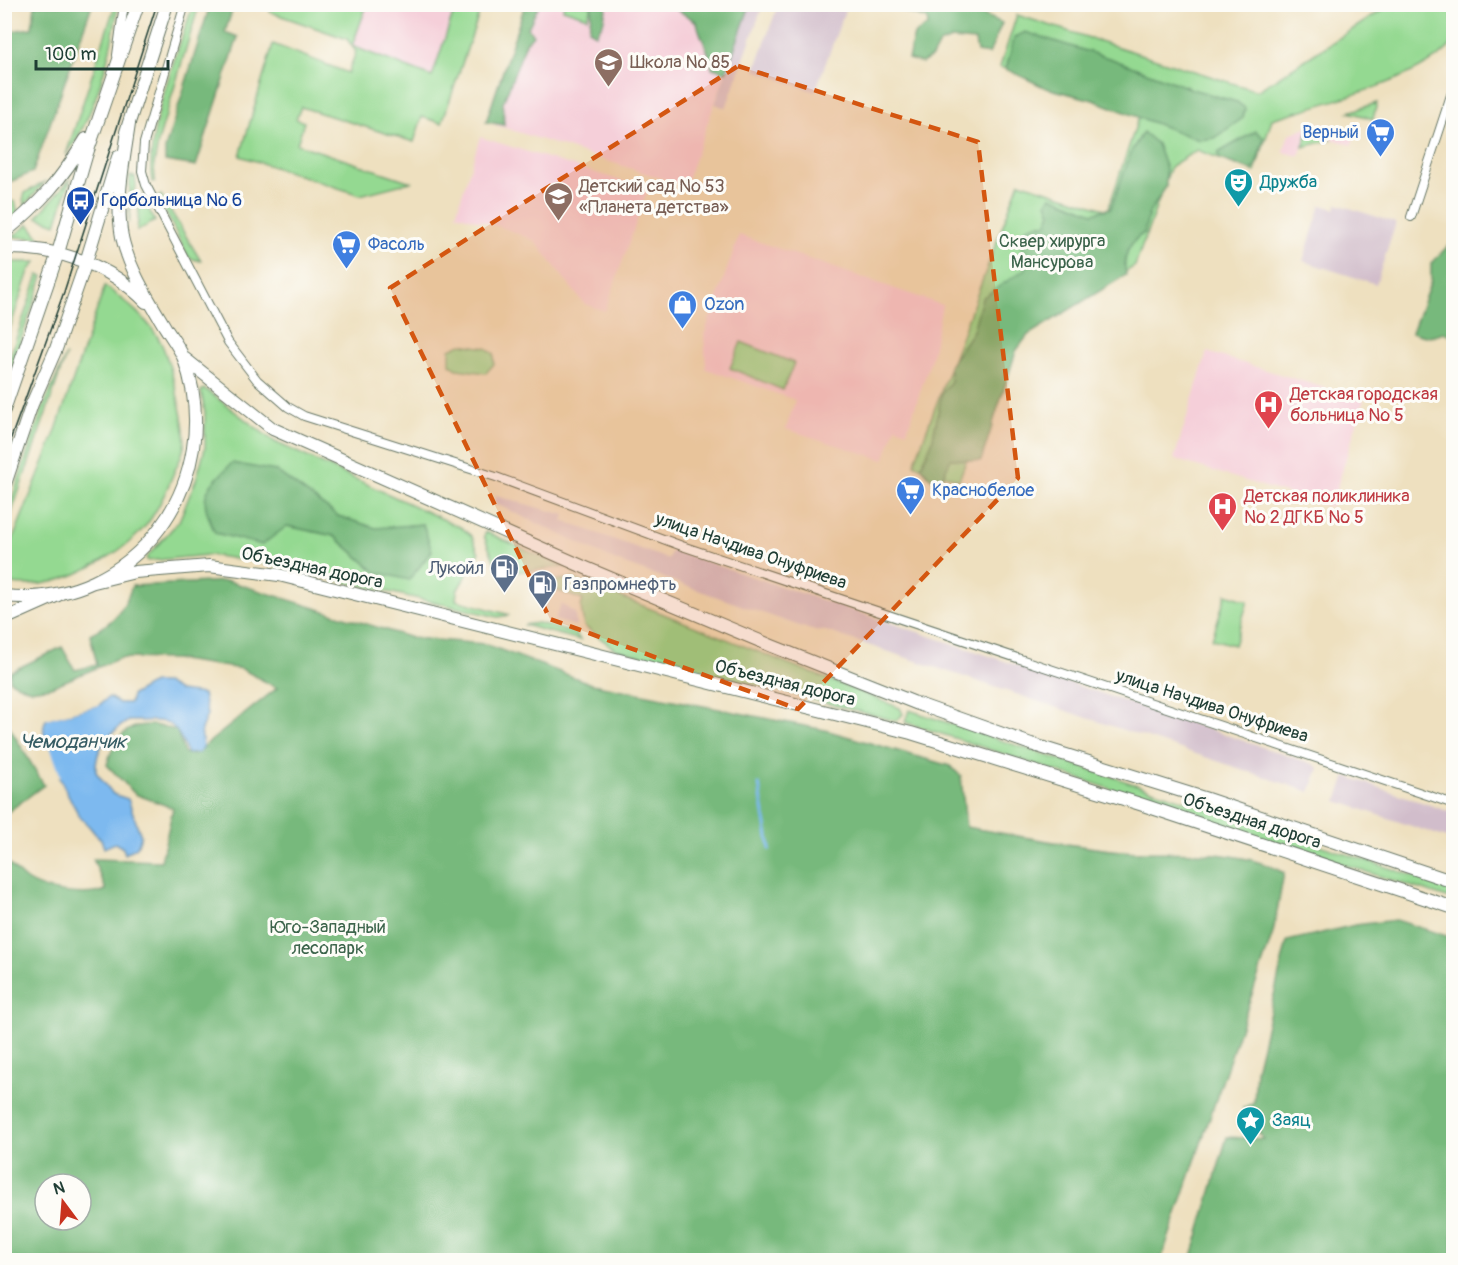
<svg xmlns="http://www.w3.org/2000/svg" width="1458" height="1265" viewBox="0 0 1458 1265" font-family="Pangolin,sans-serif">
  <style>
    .built { fill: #f5cfd9 }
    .industrial { fill: #d1bdcb }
    .green { fill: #94d991; stroke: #5a8b62; stroke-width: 1.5; fill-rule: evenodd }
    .forest { fill: #77b97b; stroke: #4b7b58; stroke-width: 1.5; fill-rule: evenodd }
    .water { fill: #7db9ef; stroke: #4e7b92; stroke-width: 1.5 }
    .pier { fill: #eee0bf }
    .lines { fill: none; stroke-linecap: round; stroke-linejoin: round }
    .stream { stroke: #7db9ef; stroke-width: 3 }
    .minor-casing { stroke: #677665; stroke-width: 10 }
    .secondary-casing { stroke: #677665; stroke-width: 14 }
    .primary-casing { stroke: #677665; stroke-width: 14 }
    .minor { stroke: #fff; stroke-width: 8 }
    .secondary { stroke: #fff; stroke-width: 12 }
    .primary { stroke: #fff; stroke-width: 12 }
    .tram { stroke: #1f3d34; stroke-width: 1.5 }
    .marked { fill: #d45610; fill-opacity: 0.2; stroke: #d45610; stroke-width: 4.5; stroke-dasharray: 12 8; stroke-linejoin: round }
    .labels { text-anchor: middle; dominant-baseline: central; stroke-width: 6; stroke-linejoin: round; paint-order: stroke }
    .education-label { font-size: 18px; fill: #785e54; stroke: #fdfcf7; text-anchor: start }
    .shop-label { font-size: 18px; fill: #366cbe; stroke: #fdfcf7; text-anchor: start }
    .culture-label { font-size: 18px; fill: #0d838f; stroke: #fdfcf7; text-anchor: start }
    .transit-label { font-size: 18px; fill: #164399; stroke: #fdfcf7; text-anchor: start }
    .park-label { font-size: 18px; fill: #3c644b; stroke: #fdfcf7 }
    .health-label { font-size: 18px; fill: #be3a42; stroke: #fdfcf7; text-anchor: start }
    .street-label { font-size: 18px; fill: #1f3d34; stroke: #fdfcf7 }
    .service-label { font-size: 18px; fill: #4e5e75; stroke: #fdfcf7; text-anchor: end }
    .water-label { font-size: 20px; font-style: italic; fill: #365c63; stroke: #fdfcf7 }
  </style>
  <rect width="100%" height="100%" fill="#fdfcf7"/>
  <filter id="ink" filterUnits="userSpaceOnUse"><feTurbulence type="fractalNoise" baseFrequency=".0167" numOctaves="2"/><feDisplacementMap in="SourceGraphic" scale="12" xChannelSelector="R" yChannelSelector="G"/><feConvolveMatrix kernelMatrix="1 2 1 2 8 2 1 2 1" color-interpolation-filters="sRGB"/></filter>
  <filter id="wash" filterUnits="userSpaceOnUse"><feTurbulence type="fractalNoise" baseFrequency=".008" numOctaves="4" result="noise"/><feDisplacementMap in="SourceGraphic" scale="24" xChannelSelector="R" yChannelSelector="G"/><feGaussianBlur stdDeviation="1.35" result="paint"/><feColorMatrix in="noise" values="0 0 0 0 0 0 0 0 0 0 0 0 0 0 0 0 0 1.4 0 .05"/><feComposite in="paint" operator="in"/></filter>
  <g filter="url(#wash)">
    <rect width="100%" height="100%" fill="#eee0bf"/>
    <path class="built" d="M 367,5 L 456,5 L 432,77 L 352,46 Z
      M 525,5 L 750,5 L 685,186 L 486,122 Z
      M 1319,123 L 1355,134 L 1352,145 L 1308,132 L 1299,156 L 1283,152 L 1289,134 Z
      M 480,137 L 648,189 L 605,311 L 584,304 L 535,241 L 504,228 L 456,214 Z
      M 739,235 L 942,305 L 932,356 L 907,431 L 896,427 L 884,460 L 786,429 L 795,400 L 706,369 L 704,335 Z
      M 1207,352 L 1364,400 L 1331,507 L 1174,459 Z"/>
    <path class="industrial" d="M 750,5 L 763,5 L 726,108 L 715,104 Z
      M 778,5 L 847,5 L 815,92 L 755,70 Z
      M 1337,204 L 1396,223 L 1376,284 L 1303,261 L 1321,205 L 1335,209 Z
      M 496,496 L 565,515 L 563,521 L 668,559 L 672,550 L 1313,764 L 1319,768 L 1310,792 L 826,631 L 811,630 L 616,561 L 494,503 Z
      M 561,604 L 575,613 L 576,626 L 555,620 Z
      M 1346,776 L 1453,813 L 1453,840 L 1337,801 Z"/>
    <path class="green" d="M 115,5 L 118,5 C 112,51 95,117 66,155 Z
      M 193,5 L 199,5 L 158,142 L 154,165 L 155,181 L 152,182 C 144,134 178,52 193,5 Z
      M 272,5 L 367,5 L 352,46 L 432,77 L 456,5 L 482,5 L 442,123 L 422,117 L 414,142 L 301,107 L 296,119 L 304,122 L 297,144 L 411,182 L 360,195 L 240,156 L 273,44 L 348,73 L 356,52 L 347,39 L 270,12 Z
      M 564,5 L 564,4 L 592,5 L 587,17 L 563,9 Z
      M 1390,5 L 1453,5 L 1453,43 C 1422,81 1320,104 1272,119 L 1255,172 L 1197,150 L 1171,166 L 1135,266 L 1010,343 L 959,480 L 914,464 L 1019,182 L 1108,210 L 1139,116 L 1000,67 L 1017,15 L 1257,91 Z
      M 1377,103 L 1373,119 L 1349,112 Z
      M 1308,132 L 1331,140 L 1303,147 Z
      M 130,176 L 135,177 L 136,187 L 132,194 L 129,223 Z
      M 71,178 L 56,224 L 37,217 Z
      M 46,181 L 25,205 L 23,200 L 25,193 Z
      M 141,195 L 155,221 L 137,231 L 140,198 Z
      M 161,195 L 201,261 L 189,258 L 158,197 Z
      M 5,199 L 15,202 L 18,212 L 5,221 Z
      M 29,224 L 40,238 L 12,237 Z
      M 5,262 L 36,262 L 29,271 L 5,343 Z
      M 38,275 L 43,276 L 5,386 L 5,371 Z
      M 105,286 C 125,301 151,321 162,345 C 170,363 188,429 184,447 C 182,457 176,467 172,477 C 155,519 141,539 100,562 C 70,579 40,590 5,583 L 5,559 L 55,433 Z
      M 741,342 L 794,363 L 783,390 L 730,368 Z
      M 461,344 L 486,348 L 494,354 L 494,364 L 486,373 L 457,369 L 450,364 L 450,349 Z
      M 66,355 L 5,532 L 5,519 L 42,410 Z
      M 205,389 L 275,442 L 462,528 L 472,537 L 479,553 L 457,591 L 456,600 L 510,615 L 498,617 L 253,561 L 208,555 L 148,561 L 146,558 L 179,521 L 196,480 L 205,448 L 205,413 L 201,391 ZM 276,471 L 338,516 L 376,529 L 423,524 L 376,572 L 334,536 L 287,526 Z
      M 486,532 L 564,567 L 514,572 L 496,565 L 484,536 Z
      M 573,578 L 900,708 L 903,714 L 896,721 L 615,649 L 584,626 L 581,607 L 583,600 L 537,583 Z
      M 1226,594 L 1248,601 L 1234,645 L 1212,639 Z
      M 538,623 L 576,634 L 580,640 L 524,625 Z
      M 909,710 L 1453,889 L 1453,900 L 905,722 Z"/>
    <path class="forest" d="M 35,5 L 92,5 L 33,172 L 5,184 L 5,32 L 32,28 Z
      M 210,5 L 234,5 L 225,32 L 238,37 L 196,166 L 165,161 L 165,149 Z
      M 525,5 L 539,5 L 528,28 L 533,35 L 526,43 L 503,103 L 504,125 L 486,122 Z
      M 592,5 L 607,5 L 603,23 L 596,34 L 589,30 Z
      M 669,5 L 750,5 L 726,72 L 712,68 C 710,50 700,39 697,22 Z
      M 885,5 L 935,5 L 938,12 C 960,4 981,13 1002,23 L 989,54 L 977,52 L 975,41 L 951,39 L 939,44 L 932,57 L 922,63 L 908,59 L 914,35 L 928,25 L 927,19 Z
      M 1025,32 L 1112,59 L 1192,89 L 1237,102 L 1245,108 L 1243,118 L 1214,138 L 1199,140 L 1093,100 L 1046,88 L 1006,69 L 1014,38 Z
      M 1256,131 L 1264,138 L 1255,168 L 1251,170 L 1219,159 L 1218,153 Z
      M 1143,132 L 1157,144 L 1166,169 L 1166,187 L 1149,213 L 1144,233 C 1129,242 1122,257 1126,275 L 1028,335 L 1016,351 L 981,461 L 951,459 L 938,486 L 921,467 L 932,442 L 942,393 L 951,381 L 949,366 L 973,331 L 982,298 L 1025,269 C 1021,248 1014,221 1046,224 L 1051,213 L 1047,202 L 1051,196 L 1093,213 L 1111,208 L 1132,150 Z
      M 1453,241 L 1453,337 L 1444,332 C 1432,338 1424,337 1412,332 L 1431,281 L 1431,263 Z
      M 232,463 L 276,471 L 338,516 L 376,528 L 423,524 L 432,551 L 409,580 L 376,572 L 334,536 L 287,526 L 262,545 L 215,533 C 198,494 203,492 232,463 Z
      M 228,581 L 412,638 L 485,644 L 592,684 L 825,730 L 950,766 L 961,776 L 966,827 C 1017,836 1069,846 1121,851 C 1173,855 1238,846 1284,873 L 1273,933 L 1161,1260 L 5,1260 L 4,859 C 11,866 18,873 25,879 C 42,892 87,898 106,890 L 93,859 L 161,861 L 173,808 L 135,794 L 107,765 C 117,725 140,718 177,731 L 184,753 L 193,755 L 277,688 L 242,669 L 174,659 L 120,658 L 51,687 L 30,690 L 10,681 L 10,672 L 62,647 L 75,670 L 97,665 L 90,634 C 113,623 124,611 132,586 ZM 45,1184 L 81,1184 L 81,1220 L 45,1220 Z
      M 5,722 L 10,728 L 44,785 L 5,814 Z
      M 1396,920 L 1453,938 L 1453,1260 L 1191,1260 L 1227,1137 L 1263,1139 L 1243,1108 L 1254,1102 L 1256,1070 L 1287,941 L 1355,925 Z"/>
    <path class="water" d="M 153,683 L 166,683 L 179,691 L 203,694 L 207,715 L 201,729 L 203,748 L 199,753 L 187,754 C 175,716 166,721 128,721 C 108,734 95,747 96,772 L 113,794 L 128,799 L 141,836 L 137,847 L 125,854 L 123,848 L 115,843 L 104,848 L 101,839 C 92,833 90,824 81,819 C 72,801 30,731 48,718 L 99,705 L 109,697 L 119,703 L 130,703 L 132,695 Z"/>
    <path class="pier" d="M 99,702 L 99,705 L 46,719 L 47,715 Z
      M 48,741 L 61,777 L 57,778 L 45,753 L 42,743 Z"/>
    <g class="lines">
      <path class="stream" d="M 759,784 L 770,849"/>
    </g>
  </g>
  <g filter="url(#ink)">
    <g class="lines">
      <defs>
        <path id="minor" d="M 185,4 L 144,143 L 142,171 L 146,185 L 228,342 L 257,380 L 288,407 L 304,416 L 496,477 L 682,546 L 1454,804
          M 117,55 L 124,4
          M 1411,217 L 1454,86"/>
        <path id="secondary" d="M 4,410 L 58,253
          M 4,487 L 32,404 L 56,349 L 86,262
          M 4,619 L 58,595"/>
        <path id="primary" d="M 126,132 L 167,4
          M 4,233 C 41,202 61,180 86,139
          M 4,248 C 57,247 109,264 146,302
          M 58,253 L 86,156 L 138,4
          M 86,262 L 118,157
          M 184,358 L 273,429 L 586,568 L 772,646 L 918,704 L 1031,744 L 1207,799 L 1454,882
          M 94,582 L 135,572 L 209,566 L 279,575 L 911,733 L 1140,804 L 1454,908
          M 4,596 C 135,610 228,480 184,359 C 180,348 171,337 165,327 C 149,300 129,269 122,237 C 115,200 124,160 129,124"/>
      </defs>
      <use href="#minor" class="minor-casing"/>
      <use href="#secondary" class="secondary-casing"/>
      <use href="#primary" class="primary-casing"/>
      <use href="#minor" class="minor"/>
      <use href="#secondary" class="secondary"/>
      <use href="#primary" class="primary"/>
      <path class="tram" d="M 4,457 L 64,292 L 157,4"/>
    </g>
  </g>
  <path class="marked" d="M 738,66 L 978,142 L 1018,478 L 798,709 L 550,619 L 390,288 Z"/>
  <defs>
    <symbol id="school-pin" viewBox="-11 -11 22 30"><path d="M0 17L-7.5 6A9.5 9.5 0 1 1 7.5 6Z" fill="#8d6e63" stroke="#fdfcf7"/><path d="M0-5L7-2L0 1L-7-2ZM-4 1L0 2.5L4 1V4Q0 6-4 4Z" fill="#fff"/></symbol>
    <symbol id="supermarket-pin" viewBox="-11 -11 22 30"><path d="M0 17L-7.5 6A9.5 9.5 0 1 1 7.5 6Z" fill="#3f7fe0" stroke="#fdfcf7"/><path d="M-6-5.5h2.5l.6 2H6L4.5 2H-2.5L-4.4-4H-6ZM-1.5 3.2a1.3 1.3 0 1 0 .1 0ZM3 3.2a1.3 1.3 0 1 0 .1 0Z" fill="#fff"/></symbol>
    <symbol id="theatre-pin" viewBox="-11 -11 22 30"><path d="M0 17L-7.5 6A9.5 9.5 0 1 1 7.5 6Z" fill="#0f9aa8" stroke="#fdfcf7"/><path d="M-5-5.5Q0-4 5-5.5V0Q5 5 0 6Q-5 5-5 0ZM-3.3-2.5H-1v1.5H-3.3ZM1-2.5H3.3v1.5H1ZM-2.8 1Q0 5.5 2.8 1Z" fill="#fff"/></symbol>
    <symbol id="bus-pin" viewBox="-11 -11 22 30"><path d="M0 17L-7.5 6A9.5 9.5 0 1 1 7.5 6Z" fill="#1a4fb4" stroke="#fdfcf7"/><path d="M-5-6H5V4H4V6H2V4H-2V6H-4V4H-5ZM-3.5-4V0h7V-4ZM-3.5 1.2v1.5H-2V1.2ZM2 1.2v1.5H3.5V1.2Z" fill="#fff"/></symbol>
    <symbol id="shop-pin" viewBox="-11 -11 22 30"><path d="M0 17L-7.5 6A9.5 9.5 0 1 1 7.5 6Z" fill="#3f7fe0" stroke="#fdfcf7"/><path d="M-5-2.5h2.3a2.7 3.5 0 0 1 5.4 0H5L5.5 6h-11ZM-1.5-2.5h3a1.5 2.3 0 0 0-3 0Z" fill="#fff"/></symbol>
    <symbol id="hospital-pin" viewBox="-11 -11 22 30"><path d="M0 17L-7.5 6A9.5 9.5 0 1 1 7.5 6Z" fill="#e0444e" stroke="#fdfcf7"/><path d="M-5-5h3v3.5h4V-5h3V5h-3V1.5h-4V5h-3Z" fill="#fff"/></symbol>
    <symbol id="fuel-pin" viewBox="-11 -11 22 30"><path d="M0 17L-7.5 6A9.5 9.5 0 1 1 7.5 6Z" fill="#5c6f8a" stroke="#fdfcf7"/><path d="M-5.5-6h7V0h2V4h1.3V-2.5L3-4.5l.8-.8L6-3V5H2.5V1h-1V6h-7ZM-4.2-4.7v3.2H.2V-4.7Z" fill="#fff"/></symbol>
    <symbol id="sight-pin" viewBox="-11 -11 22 30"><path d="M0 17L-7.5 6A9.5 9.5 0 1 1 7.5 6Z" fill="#0f9aa8" stroke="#fdfcf7"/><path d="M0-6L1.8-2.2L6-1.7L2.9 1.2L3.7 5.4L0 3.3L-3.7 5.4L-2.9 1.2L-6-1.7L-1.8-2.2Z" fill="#fff"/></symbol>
  </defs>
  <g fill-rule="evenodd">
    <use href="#school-pin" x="592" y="46" width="33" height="45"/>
    <use href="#supermarket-pin" x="1364" y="116" width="33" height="45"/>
    <use href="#theatre-pin" x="1222" y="166" width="33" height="45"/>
    <use href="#school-pin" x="542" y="180" width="33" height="45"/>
    <use href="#bus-pin" x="64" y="184" width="33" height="45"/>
    <use href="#supermarket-pin" x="330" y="228" width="33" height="45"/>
    <use href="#shop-pin" x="666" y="288" width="33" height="45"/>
    <use href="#hospital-pin" x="1252" y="388" width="33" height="45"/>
    <use href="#supermarket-pin" x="894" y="474" width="33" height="45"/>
    <use href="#hospital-pin" x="1206" y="490" width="33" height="45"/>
    <use href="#fuel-pin" x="488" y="552" width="33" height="45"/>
    <use href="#fuel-pin" x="526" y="568" width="33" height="45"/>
    <use href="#sight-pin" x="1234" y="1104" width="33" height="45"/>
  </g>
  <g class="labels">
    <g class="education-label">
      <text x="630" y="62">Школа № 85</text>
      <text x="579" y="186">Детский сад № 53<tspan x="579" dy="21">«Планета детства»</tspan></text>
    </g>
    <g class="shop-label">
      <text x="1359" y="132" text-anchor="end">Верный</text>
      <text x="368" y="244">Фасоль</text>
      <text x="704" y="304">Ozon</text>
      <text x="932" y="490">Краснобелое</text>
    </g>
    <g class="culture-label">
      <text x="1260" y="182">Дружба</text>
      <text x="1272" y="1120">Заяц</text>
    </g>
    <g class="transit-label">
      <text x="101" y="200">Горбольница № 6</text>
    </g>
    <g class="park-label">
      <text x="1052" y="241">Сквер хирурга<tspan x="1052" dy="21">Мансурова</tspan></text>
      <text x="328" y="927">Юго-Западный<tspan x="328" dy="21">лесопарк</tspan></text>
    </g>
    <g class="health-label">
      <text x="1290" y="394">Детская городская<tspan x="1290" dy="21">больница № 5</tspan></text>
      <text x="1244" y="496">Детская поликлиника<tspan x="1244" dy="21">№ 2 ДГКБ № 5</tspan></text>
    </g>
    <g class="street-label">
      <text transform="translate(751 551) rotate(19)">улица Начдива Онуфриева</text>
      <text transform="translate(312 568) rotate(12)">Объездная дорога</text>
      <text transform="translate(785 683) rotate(14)">Объездная дорога</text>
      <text transform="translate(1212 706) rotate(18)">улица Начдива Онуфриева</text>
      <text transform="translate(1252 821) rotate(18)">Объездная дорога</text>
    </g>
    <g class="service-label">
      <text x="484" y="568">Лукойл</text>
      <text x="564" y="584" text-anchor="start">Газпромнефть</text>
    </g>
    <g class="water-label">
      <text x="73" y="741">Чемоданчик</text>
    </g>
  </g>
  <rect width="1458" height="1265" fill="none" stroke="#fdfcf7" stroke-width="24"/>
  <g transform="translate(63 1202) rotate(344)"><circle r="28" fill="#fdfcf7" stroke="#a4b0a9" stroke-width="1.5"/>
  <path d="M0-4.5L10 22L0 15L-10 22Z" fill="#c8321e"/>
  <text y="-9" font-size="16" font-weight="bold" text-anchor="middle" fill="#1f3d34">N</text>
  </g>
  <path d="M36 60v9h132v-9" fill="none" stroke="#1f3d34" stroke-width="3"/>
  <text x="45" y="60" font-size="18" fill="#1f3d34" stroke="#fdfcf7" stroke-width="4.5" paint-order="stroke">100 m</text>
</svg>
